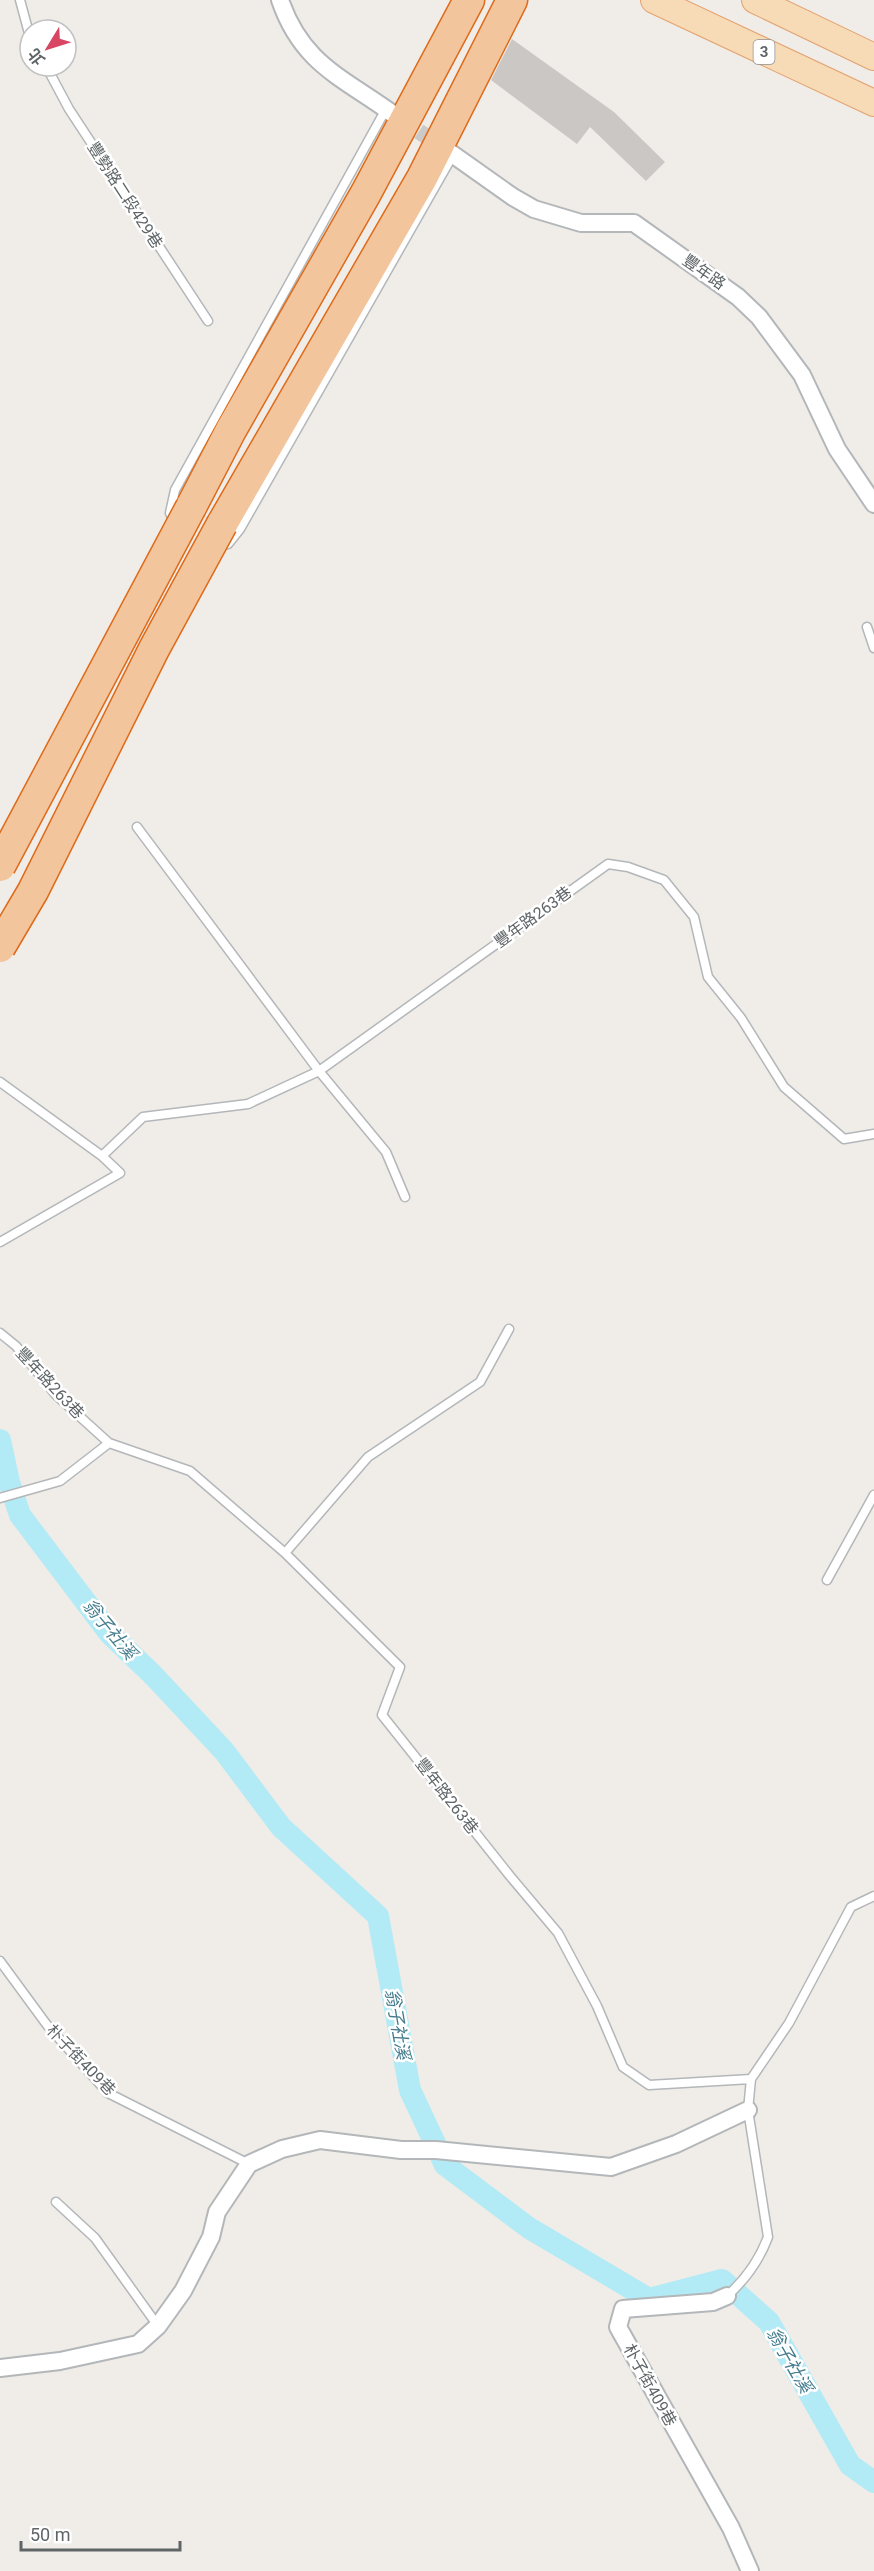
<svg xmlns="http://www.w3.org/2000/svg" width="874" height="2571" viewBox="0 0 874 2571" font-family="Roboto,'Noto Sans TC',sans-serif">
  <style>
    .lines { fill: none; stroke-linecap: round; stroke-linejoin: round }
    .canal { stroke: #b2ebf6; stroke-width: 22 }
    .building { fill: #cbc7c5 }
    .minor-tunnel { stroke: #cccac8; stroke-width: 16; stroke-dasharray: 16 8; stroke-linecap: butt }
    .service-casing { stroke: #b3b7b9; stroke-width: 11 }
    .minor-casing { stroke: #b3b7b9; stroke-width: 20 }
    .primary-casing { stroke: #e3a26e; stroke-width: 28 }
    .motorway-casing { stroke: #df6a19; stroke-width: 33 }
    .service { stroke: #fff; stroke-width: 8 }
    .minor { stroke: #fff; stroke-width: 16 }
    .primary { stroke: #f7dab6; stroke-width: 26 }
    .motorway { stroke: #f2c59d; stroke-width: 30 }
    .motorway-bridge-casing { stroke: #df6a19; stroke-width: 33; stroke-linecap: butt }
    .motorway-bridge { stroke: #f2c59d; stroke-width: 30 }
    .labels { text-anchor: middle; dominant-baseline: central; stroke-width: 5; stroke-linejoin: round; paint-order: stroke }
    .shield { fill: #fff; stroke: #8f9395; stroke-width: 1.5 }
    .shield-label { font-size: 15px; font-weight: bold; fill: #5f6567 }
    .street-label { font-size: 16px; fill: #5f6567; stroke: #fff }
    .water-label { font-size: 18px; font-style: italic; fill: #457d8e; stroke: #fff }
  </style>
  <rect width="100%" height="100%" fill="#f0ece8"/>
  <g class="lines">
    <path class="canal" d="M 0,1440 L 9,1482 L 20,1515 L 110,1634 L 153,1675 L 224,1751 L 281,1827 L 378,1916 L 410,2090 L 445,2165 L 529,2228 L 649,2299 L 722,2280 L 769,2322 L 850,2465 L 874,2482"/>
  </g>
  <path class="building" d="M 512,39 L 614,112 L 665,162 L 646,181 L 590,127 L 577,144 L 491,80 Z"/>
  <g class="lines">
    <path class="minor-tunnel" d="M 399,118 L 445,149"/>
    <defs>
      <path id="service" d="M 20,0 L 30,37
        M 46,66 L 69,109 L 208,321
        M 175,524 L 170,513 L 175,490 L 386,109
        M 220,546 L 228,544 L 240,529 L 453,155
        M 867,627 L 874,648
        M 137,827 L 319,1071 L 386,1152 L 405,1197
        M 0,1082 L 102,1156 L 120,1173 L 0,1242
        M 102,1156 L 143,1117 L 248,1104 L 319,1071 L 608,864 L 628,867 L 664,880 L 694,917 L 708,977 L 741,1018 L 784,1087 L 844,1139 L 874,1134
        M 0,1333 L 16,1346 L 56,1395 L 109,1443 L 190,1471 L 285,1553 L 400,1667 L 382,1715 L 510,1876 L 558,1933 L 597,2006 L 623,2067 L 649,2085 L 751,2079
        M 0,1498 L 60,1481 L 109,1443
        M 285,1553 L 368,1457 L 480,1382 L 509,1329
        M 827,1580 L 874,1495
        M 0,1961 L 47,2025 L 108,2093 L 249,2164
        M 56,2202 L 95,2238 L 158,2326
        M 727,2296 C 746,2279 759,2261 768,2237 L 748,2110 L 751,2079 L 789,2023 L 851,1907 L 874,1896"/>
      <path id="minor" d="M 280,0 C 302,64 342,77 393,114
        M 448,151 L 513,197 L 534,209 L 581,223 L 634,223 L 738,297 L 759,317 L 802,375 L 837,449 L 874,504
        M 727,2296 L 713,2302 L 623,2309 L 618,2327 L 731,2528 L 750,2571
        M 0,2368 L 60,2361 L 138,2344 L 158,2326 L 183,2291 L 211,2237 L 217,2212 L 249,2164 L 282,2149 L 320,2140 L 401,2150 L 436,2150 L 611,2167 L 676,2144 L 748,2110"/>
      <path id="primary" d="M 654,0 L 874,103
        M 755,0 L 874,57"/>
      <path id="motorway" d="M 191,507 L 231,430 L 366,193 L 469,0
        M 222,524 L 422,178 L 512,0"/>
    </defs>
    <use href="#service" class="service-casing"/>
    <use href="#minor" class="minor-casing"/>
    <use href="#primary" class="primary-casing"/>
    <use href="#motorway" class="motorway-casing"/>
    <use href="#service" class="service"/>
    <use href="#minor" class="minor"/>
    <use href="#primary" class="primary"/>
    <use href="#motorway" class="motorway"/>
    <defs>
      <path id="motorway-bridge" d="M 0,866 L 191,507
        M 0,947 L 33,891 L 154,649 L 222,524"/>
    </defs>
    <use href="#motorway-bridge" class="motorway-bridge-casing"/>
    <use href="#motorway-bridge" class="motorway-bridge"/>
  </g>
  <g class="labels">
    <rect class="shield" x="753.5" y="40" width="21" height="24" rx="4.5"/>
    <g class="shield-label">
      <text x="764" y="52">3</text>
    </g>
    <g class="street-label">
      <text transform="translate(125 195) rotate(57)">豐勢路二段429巷</text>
      <text transform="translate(704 272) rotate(35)">豐年路</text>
      <text transform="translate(533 917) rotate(-36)">豐年路263巷</text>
      <text transform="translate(50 1383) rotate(47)">豐年路263巷</text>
      <text transform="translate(447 1796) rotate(52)">豐年路263巷</text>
      <text transform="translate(81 2060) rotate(46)">朴子街409巷</text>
      <text transform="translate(650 2385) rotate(61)">朴子街409巷</text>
    </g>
    <g class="water-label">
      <text transform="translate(110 1629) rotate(50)">翁子社溪</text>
      <text transform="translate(398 2024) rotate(80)">翁子社溪</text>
      <text transform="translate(790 2360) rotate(60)">翁子社溪</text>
    </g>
  </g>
  <g transform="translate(48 48) rotate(232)"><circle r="28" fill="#ffffff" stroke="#bfc1c2" stroke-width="1.5"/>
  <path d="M0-4.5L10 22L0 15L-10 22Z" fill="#d84663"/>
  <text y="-9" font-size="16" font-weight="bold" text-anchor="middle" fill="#5f6567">北</text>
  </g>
  <path d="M21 2541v9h159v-9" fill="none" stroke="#5f6567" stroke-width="3"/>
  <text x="30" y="2541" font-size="18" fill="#5f6567" stroke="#ffffff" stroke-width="4.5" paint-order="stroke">50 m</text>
</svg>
